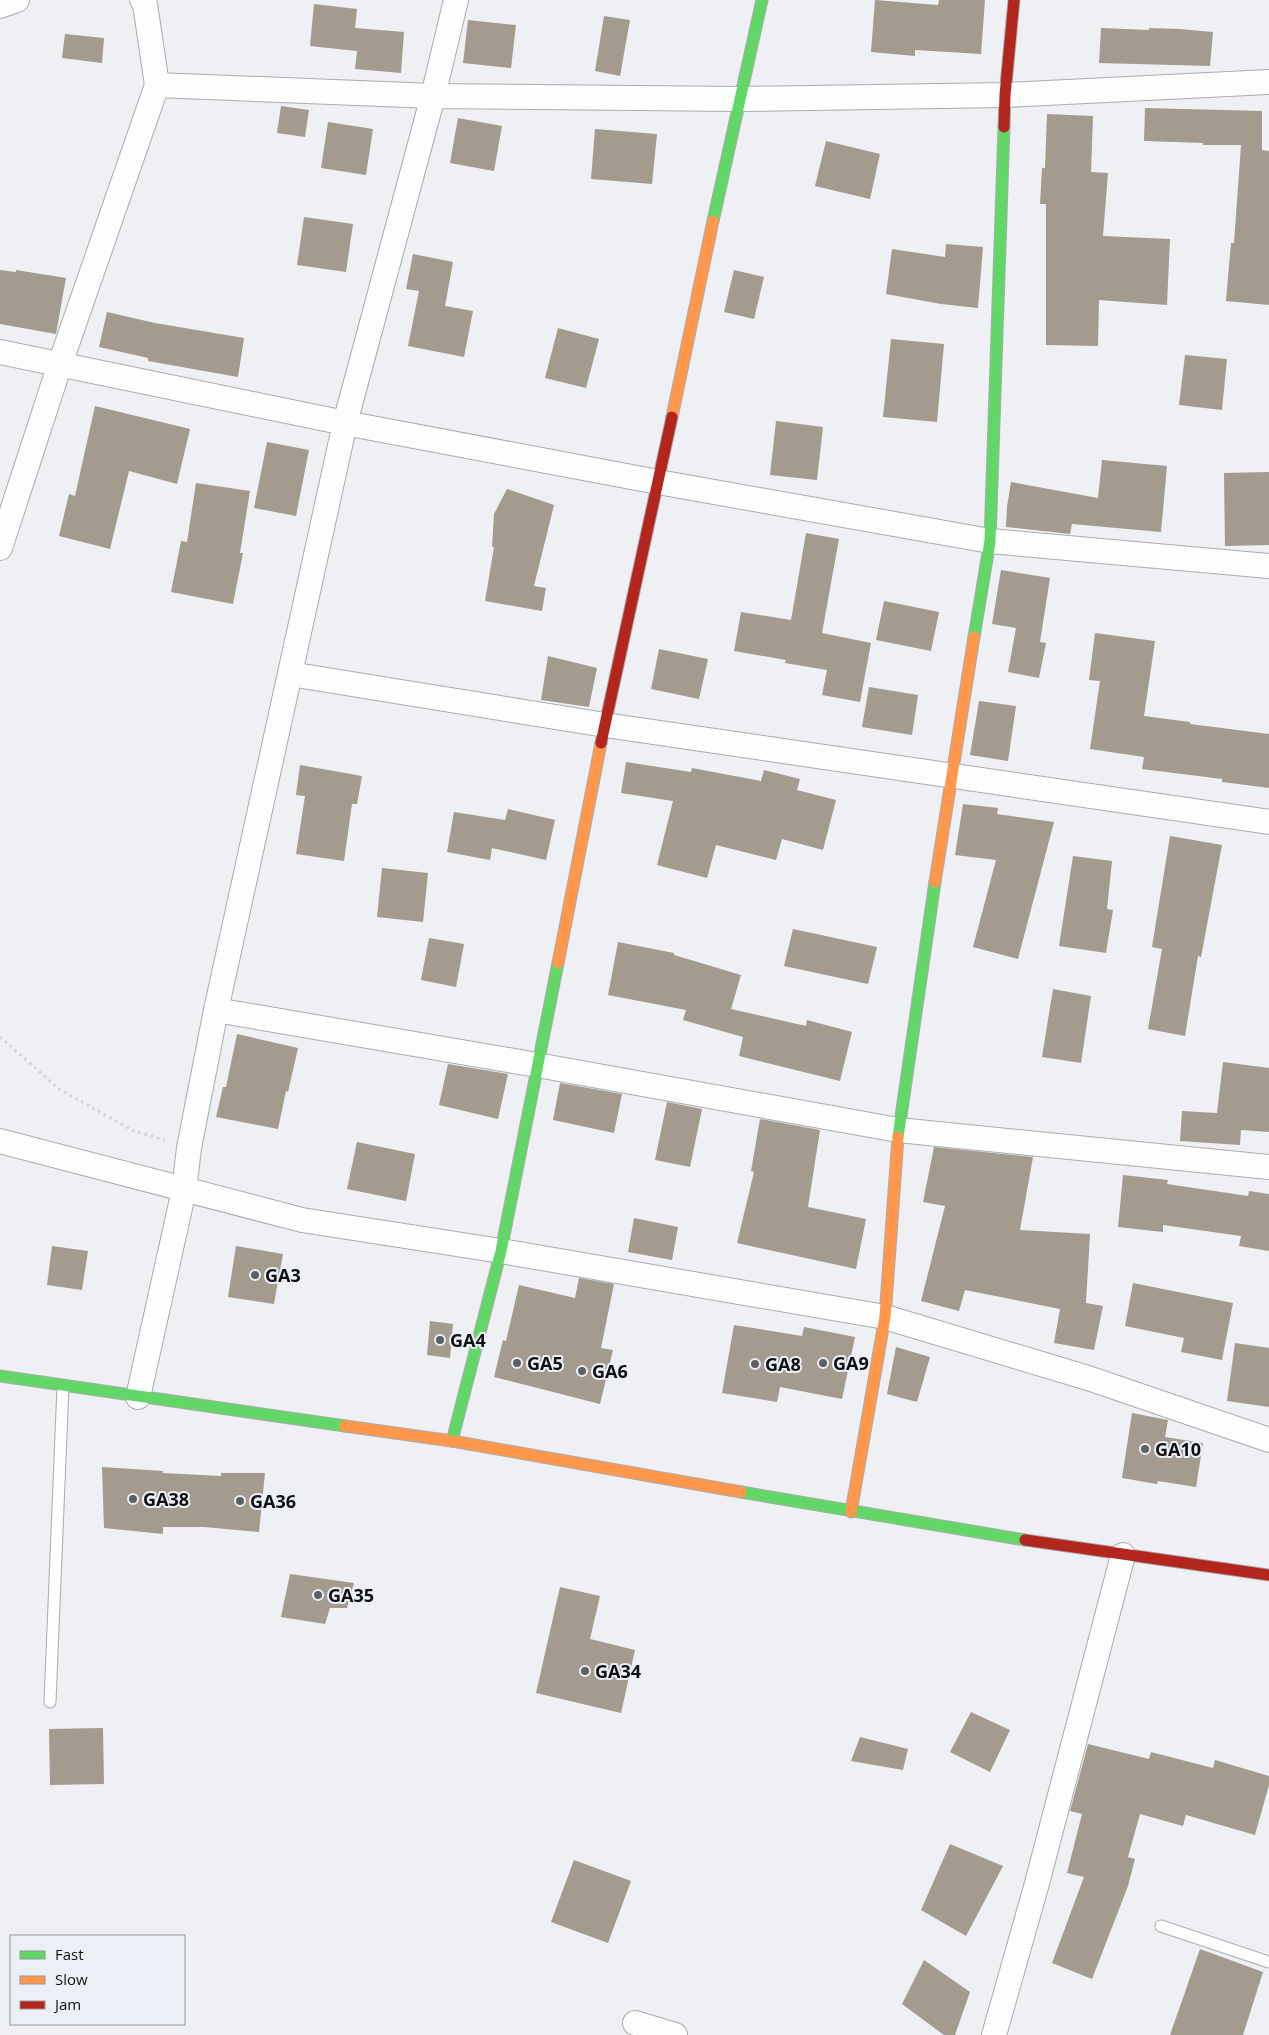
<svg xmlns="http://www.w3.org/2000/svg" width="1269" height="2035" viewBox="0 0 1269 2035" font-family="'Open Sans',sans-serif">
  <style>
    .building { fill: #a29b8e }
    .lines { fill: none; stroke-linecap: round; stroke-linejoin: round }
    .lane-casing { stroke: #aaabae; stroke-width: 13 }
    .street-casing { stroke: #aaabae; stroke-width: 26 }
    .fast-casing { stroke: #aaabae; stroke-width: 13 }
    .slow-casing { stroke: #aaabae; stroke-width: 13 }
    .jam-casing { stroke: #aaabae; stroke-width: 13 }
    .path { stroke: #d3d3d4; stroke-width: 3; stroke-dasharray: 2.5 4; stroke-linecap: butt }
    .lane { stroke: #fcfdfd; stroke-width: 11 }
    .street { stroke: #fcfdfd; stroke-width: 24 }
    .fast { stroke: #63d668; stroke-width: 11 }
    .slow { stroke: #ff974d; stroke-width: 11 }
    .jam { stroke: #b3261e; stroke-width: 11 }
    .poi-dot { fill: #5e5f61; stroke: #eceff5; stroke-width: 2 }
    .labels { text-anchor: middle; dominant-baseline: central; stroke-width: 4; stroke-linejoin: round; paint-order: stroke }
    .poi-label { font-size: 18px; font-weight: bold; fill: #101113; stroke: #eceff5; text-anchor: start }
  </style>
  <rect width="100%" height="100%" fill="#eef0f3"/>
  <path class="building" d="M 875,0 L 938,5 L 939,0 L 985,0 L 981,54 L 915,50 L 915,56 L 871,52 Z
    M 314,4 L 357,9 L 355,28 L 404,32 L 401,73 L 355,69 L 357,51 L 310,46 Z
    M 604,16 L 630,20 L 620,76 L 595,71 Z
    M 468,20 L 516,25 L 511,68 L 463,63 Z
    M 1101,28 L 1149,30 L 1149,28 L 1179,29 L 1213,32 L 1210,66 L 1099,63 Z
    M 65,34 L 104,38 L 102,63 L 62,58 Z
    M 281,106 L 309,110 L 305,137 L 277,133 Z
    M 1145,108 L 1262,111 L 1262,150 L 1269,151 L 1269,305 L 1226,301 L 1231,243 L 1234,243 L 1241,145 L 1203,145 L 1203,143 L 1144,141 Z
    M 1047,114 L 1093,116 L 1091,172 L 1108,173 L 1103,236 L 1170,239 L 1167,305 L 1099,300 L 1098,346 L 1046,345 L 1046,204 L 1040,204 L 1042,168 L 1045,168 Z
    M 458,118 L 502,126 L 494,171 L 450,163 Z
    M 328,122 L 373,129 L 366,175 L 321,168 Z
    M 595,129 L 657,134 L 652,184 L 591,179 Z
    M 826,141 L 880,154 L 870,199 L 815,186 Z
    M 304,217 L 353,224 L 346,272 L 297,265 Z
    M 946,244 L 983,247 L 978,308 L 941,304 L 886,294 L 892,249 L 945,257 Z
    M 413,254 L 453,262 L 445,306 L 473,311 L 464,357 L 408,346 L 419,291 L 406,289 Z
    M 0,270 L 16,272 L 16,270 L 66,278 L 56,334 L 0,324 Z
    M 734,270 L 764,277 L 754,319 L 724,312 Z
    M 107,312 L 155,323 L 244,338 L 238,377 L 148,361 L 148,358 L 99,347 Z
    M 558,328 L 599,339 L 586,388 L 545,378 Z
    M 891,339 L 944,344 L 937,422 L 883,417 Z
    M 1185,355 L 1227,359 L 1222,410 L 1179,405 Z
    M 95,406 L 190,429 L 177,484 L 129,471 L 110,549 L 59,536 L 69,494 L 75,496 Z
    M 776,421 L 823,427 L 817,480 L 770,475 Z
    M 267,442 L 309,450 L 296,516 L 254,508 Z
    M 1102,460 L 1167,466 L 1161,532 L 1072,524 L 1070,534 L 1006,527 L 1007,507 L 1011,482 L 1098,498 Z
    M 1269,472 L 1269,545 L 1225,546 L 1224,473 Z
    M 196,483 L 250,491 L 240,553 L 243,553 L 233,604 L 171,592 L 181,541 L 187,542 Z
    M 507,489 L 554,505 L 534,586 L 546,588 L 542,611 L 485,601 L 494,547 L 492,547 L 494,514 Z
    M 806,533 L 839,539 L 822,633 L 871,643 L 860,702 L 822,695 L 827,670 L 785,663 L 786,660 L 734,651 L 741,612 L 791,620 Z
    M 1001,570 L 1050,578 L 1040,642 L 1046,643 L 1039,678 L 1008,672 L 1016,628 L 992,624 Z
    M 884,601 L 939,612 L 931,651 L 876,640 Z
    M 1095,633 L 1155,641 L 1144,716 L 1190,722 L 1190,724 L 1269,734 L 1269,788 L 1222,782 L 1222,779 L 1142,769 L 1144,757 L 1090,749 L 1100,681 L 1089,680 Z
    M 659,649 L 708,659 L 699,699 L 651,689 Z
    M 548,656 L 597,668 L 589,707 L 541,700 Z
    M 869,687 L 918,695 L 912,735 L 862,727 Z
    M 979,701 L 1016,706 L 1008,761 L 970,755 Z
    M 626,762 L 691,772 L 692,768 L 761,781 L 764,770 L 800,779 L 797,790 L 836,800 L 823,850 L 782,839 L 776,860 L 716,845 L 707,878 L 657,865 L 673,801 L 621,793 Z
    M 300,765 L 362,776 L 357,804 L 352,804 L 344,861 L 296,854 L 305,796 L 296,795 Z
    M 963,804 L 998,808 L 997,814 L 1054,822 L 1018,959 L 973,947 L 996,860 L 955,855 Z
    M 508,809 L 555,820 L 546,860 L 492,848 L 490,860 L 447,852 L 454,812 L 505,820 Z
    M 1170,836 L 1222,845 L 1201,957 L 1198,956 L 1185,1036 L 1148,1029 L 1162,949 L 1152,947 Z
    M 1073,856 L 1112,861 L 1107,909 L 1113,910 L 1106,953 L 1059,946 Z
    M 382,868 L 428,873 L 423,922 L 377,917 Z
    M 793,929 L 877,947 L 868,984 L 784,966 Z
    M 429,938 L 464,944 L 456,987 L 421,980 Z
    M 618,942 L 674,953 L 674,955 L 741,975 L 731,1009 L 806,1026 L 807,1020 L 852,1032 L 840,1081 L 739,1056 L 743,1037 L 683,1020 L 686,1010 L 608,995 Z
    M 1053,989 L 1091,996 L 1081,1063 L 1042,1057 Z
    M 237,1034 L 298,1048 L 288,1092 L 286,1091 L 278,1129 L 216,1117 L 223,1087 L 226,1087 Z
    M 1223,1062 L 1269,1068 L 1269,1132 L 1241,1130 L 1240,1145 L 1180,1141 L 1182,1111 L 1217,1113 Z
    M 448,1064 L 508,1074 L 498,1119 L 439,1105 Z
    M 560,1083 L 622,1094 L 614,1133 L 553,1120 Z
    M 667,1102 L 702,1109 L 690,1167 L 655,1160 Z
    M 760,1119 L 820,1130 L 808,1207 L 866,1219 L 856,1269 L 737,1243 L 754,1172 L 751,1171 Z
    M 357,1142 L 415,1154 L 406,1201 L 347,1189 Z
    M 934,1147 L 1033,1157 L 1020,1230 L 1090,1234 L 1086,1303 L 1103,1306 L 1094,1350 L 1054,1343 L 1060,1309 L 965,1290 L 959,1311 L 921,1301 L 945,1206 L 923,1202 Z
    M 1123,1175 L 1168,1180 L 1167,1184 L 1248,1196 L 1249,1191 L 1269,1194 L 1269,1251 L 1239,1246 L 1241,1236 L 1163,1225 L 1163,1232 L 1118,1227 Z
    M 634,1218 L 678,1227 L 672,1260 L 628,1252 Z
    M 52,1246 L 88,1251 L 82,1290 L 47,1285 Z
    M 236,1246 L 283,1254 L 274,1304 L 228,1297 Z
    M 579,1278 L 614,1284 L 601,1348 L 613,1350 L 600,1404 L 494,1377 L 503,1340 L 506,1341 L 519,1285 L 575,1298 Z
    M 1133,1283 L 1233,1303 L 1222,1360 L 1181,1352 L 1184,1338 L 1125,1326 Z
    M 430,1321 L 453,1324 L 450,1358 L 427,1355 Z
    M 734,1325 L 802,1336 L 804,1327 L 855,1337 L 842,1399 L 780,1387 L 777,1402 L 722,1393 Z
    M 1235,1343 L 1269,1348 L 1269,1407 L 1227,1401 Z
    M 896,1347 L 930,1357 L 917,1402 L 887,1394 Z
    M 1132,1413 L 1168,1420 L 1165,1437 L 1203,1443 L 1196,1487 L 1158,1481 L 1157,1484 L 1122,1478 Z
    M 102,1467 L 163,1471 L 163,1473 L 221,1476 L 221,1473 L 265,1473 L 259,1532 L 204,1527 L 163,1527 L 163,1534 L 104,1528 Z
    M 290,1574 L 354,1583 L 347,1608 L 330,1608 L 325,1624 L 281,1617 Z
    M 560,1587 L 600,1596 L 590,1639 L 635,1650 L 621,1713 L 536,1693 Z
    M 971,1712 L 1010,1730 L 990,1772 L 950,1752 Z
    M 103,1728 L 104,1784 L 50,1785 L 49,1729 Z
    M 860,1737 L 908,1749 L 903,1770 L 851,1761 Z
    M 1088,1744 L 1149,1759 L 1151,1752 L 1213,1768 L 1215,1760 L 1269,1776 L 1269,1785 L 1255,1835 L 1186,1815 L 1183,1826 L 1140,1814 L 1128,1857 L 1135,1859 L 1128,1886 L 1092,1979 L 1052,1963 L 1084,1877 L 1067,1873 L 1082,1814 L 1070,1811 Z
    M 950,1844 L 1003,1866 L 966,1936 L 921,1910 Z
    M 574,1860 L 631,1881 L 608,1943 L 551,1922 Z
    M 1200,1949 L 1263,1972 L 1243,2035 L 1170,2035 Z
    M 924,1960 L 970,1992 L 955,2035 L 944,2035 L 902,2004 Z"/>
  <g class="lines">
    <defs>
      <path id="lane" d="M 50,1702 L 63,1386
        M 1161,1926 L 1269,1962"/>
      <path id="street" d="M 0,6 L 17,0
        M 157,85 L 433,96 L 739,99 L 1005,95 L 1269,82
        M 0,352 L 345,423 L 658,482 L 990,541 L 1269,566
        M 0,548 L 60,364 L 157,85 L 145,4 L 142,0
        M 290,674 L 605,725 L 1269,822
        M 216,1010 L 537,1065 L 898,1130 L 1269,1167
        M 0,1141 L 302,1220 L 501,1251 L 885,1317 L 1088,1378 L 1269,1440
        M 138,1397 L 184,1190 L 189,1148 L 216,1010 L 345,423 L 433,96 L 456,0
        M 635,2023 L 675,2035
        M 994,2035 L 1036,1887 L 1123,1555"/>
      <path id="fast" d="M 713,221 L 762,0
        M 974,637 L 990,541 L 1004,127
        M 898,1137 L 935,882
        M 0,1376 L 345,1426
        M 452,1441 L 501,1251 L 558,963
        M 741,1492 L 1025,1540"/>
      <path id="slow" d="M 672,417 L 713,221
        M 935,882 L 974,637
        M 558,963 L 601,743
        M 345,1426 L 452,1441 L 741,1492
        M 851,1512 L 885,1317 L 898,1137"/>
      <path id="jam" d="M 1004,127 L 1005,95 L 1014,0
        M 601,743 L 672,417
        M 1025,1540 L 1269,1575"/>
    </defs>
    <use href="#lane" class="lane-casing"/>
    <use href="#street" class="street-casing"/>
    <use href="#fast" class="fast-casing"/>
    <use href="#slow" class="slow-casing"/>
    <use href="#jam" class="jam-casing"/>
    <path class="path" d="M 0,1037 L 59,1089 L 134,1131 L 165,1140"/>
    <use href="#lane" class="lane"/>
    <use href="#street" class="street"/>
    <use href="#fast" class="fast"/>
    <use href="#slow" class="slow"/>
    <use href="#jam" class="jam"/>
  </g>
  <g class="poi-dot">
    <circle cx="255" cy="1275" r="5"/>
    <circle cx="440" cy="1340" r="5"/>
    <circle cx="517" cy="1363" r="5"/>
    <circle cx="823" cy="1363" r="5"/>
    <circle cx="755" cy="1364" r="5"/>
    <circle cx="582" cy="1371" r="5"/>
    <circle cx="1145" cy="1449" r="5"/>
    <circle cx="133" cy="1499" r="5"/>
    <circle cx="240" cy="1501" r="5"/>
    <circle cx="318" cy="1595" r="5"/>
    <circle cx="585" cy="1671" r="5"/>
  </g>
  <g class="labels">
    <g class="poi-label">
      <text x="265" y="1275">GA3</text>
      <text x="450" y="1340">GA4</text>
      <text x="527" y="1363">GA5</text>
      <text x="833" y="1363">GA9</text>
      <text x="765" y="1364">GA8</text>
      <text x="592" y="1371">GA6</text>
      <text x="1155" y="1449">GA10</text>
      <text x="143" y="1499">GA38</text>
      <text x="250" y="1501">GA36</text>
      <text x="328" y="1595">GA35</text>
      <text x="595" y="1671">GA34</text>
    </g>
  </g>
  <rect x="10" y="1935" width="175" height="90" fill="#eceff5" stroke="#94969b"/>
  <rect x="20" y="1951" width="25" height="8" fill="#63d668" stroke="#94969b"/>
  <text x="55" y="1960" font-size="15" fill="#101113">Fast</text>
  <rect x="20" y="1976" width="25" height="8" fill="#ff974d" stroke="#94969b"/>
  <text x="55" y="1985" font-size="15" fill="#101113">Slow</text>
  <rect x="20" y="2001" width="25" height="8" fill="#b3261e" stroke="#94969b"/>
  <text x="55" y="2010" font-size="15" fill="#101113">Jam</text>
</svg>
